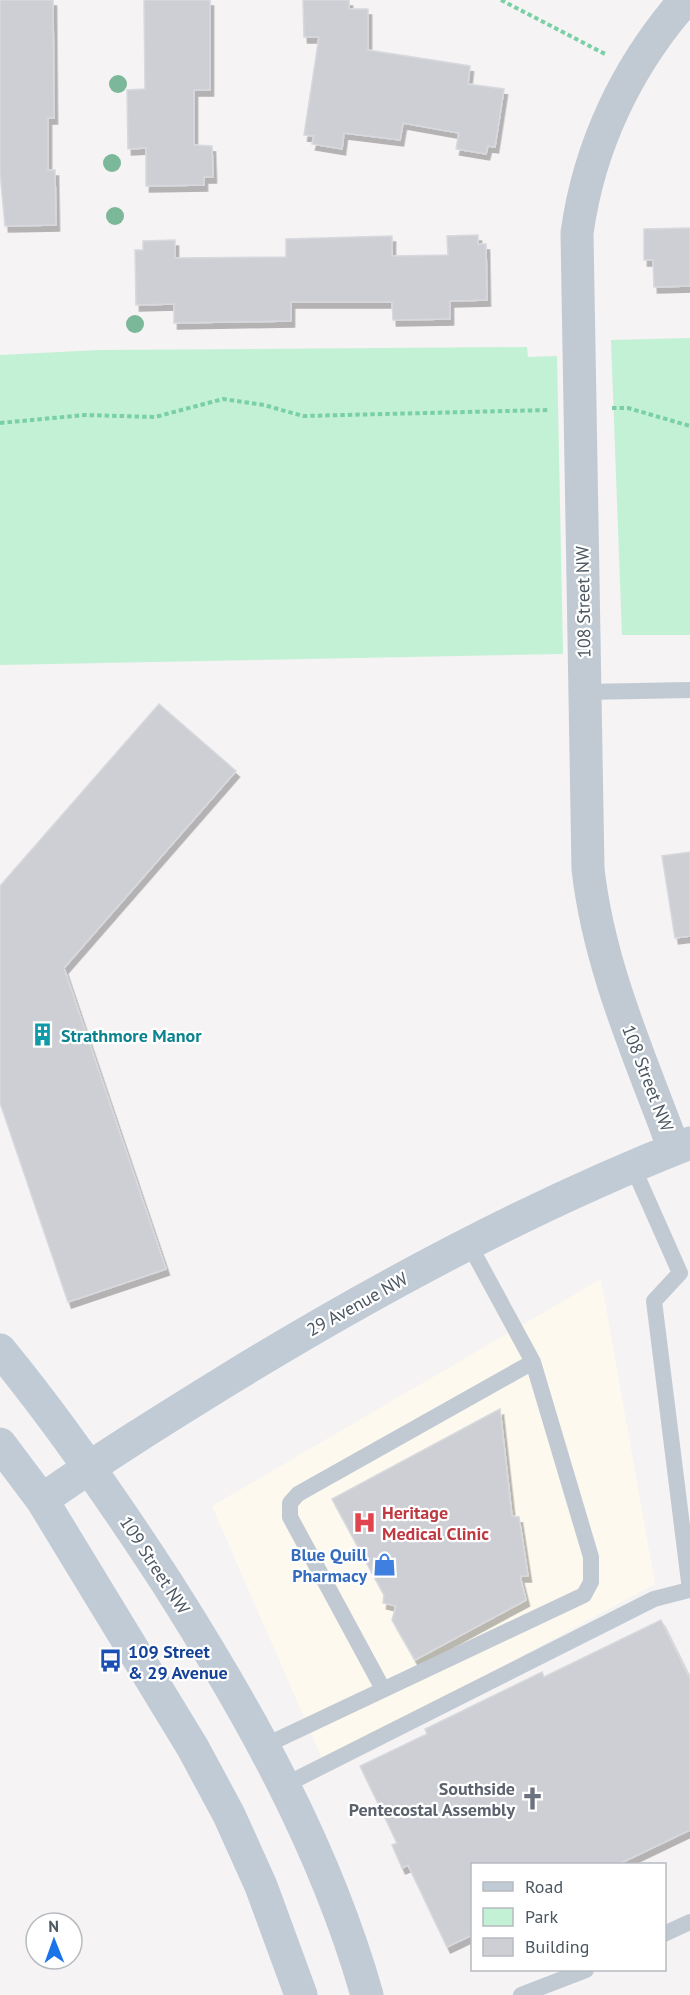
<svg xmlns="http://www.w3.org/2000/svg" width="690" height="1995" viewBox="0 0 690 1995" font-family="'PT Sans',sans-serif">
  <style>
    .commercial { fill: #fdf9ef }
    .green { fill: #c3f1d5 }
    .building { fill: #cdcfd5; stroke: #d7d9de; stroke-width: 1.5; filter: url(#shadow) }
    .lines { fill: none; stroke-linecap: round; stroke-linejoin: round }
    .path { stroke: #7ad0a6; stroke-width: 4; stroke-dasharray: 4.5 3; stroke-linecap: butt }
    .lane { stroke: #c1cad2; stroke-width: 16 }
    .street { stroke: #c1cad2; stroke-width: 33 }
    .secondary { stroke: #c1cbd6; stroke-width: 33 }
    .tree { fill: #7bb799 }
    .labels { text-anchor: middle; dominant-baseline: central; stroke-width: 4.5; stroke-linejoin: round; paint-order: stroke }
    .street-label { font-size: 18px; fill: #4a5661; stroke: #fff }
    .culture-label { font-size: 18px; font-weight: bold; fill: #0d838f; stroke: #fff; text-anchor: start }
    .health-label { font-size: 18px; font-weight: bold; fill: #be3a42; stroke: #fff; text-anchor: start }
    .shop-label { font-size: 18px; font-weight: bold; fill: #366cbe; stroke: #fff; text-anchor: end }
    .transit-label { font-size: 18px; font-weight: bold; fill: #164399; stroke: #fff; text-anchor: start }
    .worship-label { font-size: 18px; font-weight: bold; fill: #5b616d; stroke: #fff; text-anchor: end }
  </style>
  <defs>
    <filter id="shadow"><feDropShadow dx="3.5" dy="6" stdDeviation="0" flood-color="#0004"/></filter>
  </defs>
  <rect width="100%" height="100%" fill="#f5f3f3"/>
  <path class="commercial" d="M 601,1279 L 655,1584 L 324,1763 L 212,1506 Z"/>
  <path class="green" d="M 690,338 L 690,635 L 622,635 L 611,340 Z
    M 527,347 L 528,357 L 557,356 L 563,654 L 0,665 L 0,355 L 99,350 Z"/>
  <path class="building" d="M 0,0 L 53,0 L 54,118 L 48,118 L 48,170 L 55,170 L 56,225 L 5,226 L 0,172 Z
    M 144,0 L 210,0 L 210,90 L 194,90 L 194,145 L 212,146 L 213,177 L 204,177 L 204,185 L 146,186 L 146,148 L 128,149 L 127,90 L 145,89 Z
    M 303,0 L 349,0 L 349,9 L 368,9 L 368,50 L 470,66 L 468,84 L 504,89 L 495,147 L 488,146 L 486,154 L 456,149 L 459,133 L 403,123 L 400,140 L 344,133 L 342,149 L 312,144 L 314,136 L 304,135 L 319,37 L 304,37 Z
    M 690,228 L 690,286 L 654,287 L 653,260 L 644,260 L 644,229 Z
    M 478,235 L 478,244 L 486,244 L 487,300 L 450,301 L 450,319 L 393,320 L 392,302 L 291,302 L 291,321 L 174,323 L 174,304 L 136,305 L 135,250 L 143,250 L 143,241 L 175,240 L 175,258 L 286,257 L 286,239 L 392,236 L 392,256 L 448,255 L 447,236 Z
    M 159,704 L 236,771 L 64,968 L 166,1269 L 68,1302 L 0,1103 L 0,886 Z
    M 690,852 L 690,936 L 675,938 L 662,856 Z
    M 500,1409 L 512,1516 L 519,1517 L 528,1576 L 520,1576 L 526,1600 L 415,1660 L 392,1620 L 396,1606 L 383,1603 L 384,1595 L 332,1499 Z
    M 661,1620 L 690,1679 L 690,1830 L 619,1864 L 472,1864 L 472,1935 L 447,1947 L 408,1865 L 402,1868 L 392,1845 L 397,1843 L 360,1766 L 427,1734 L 425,1729 L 542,1672 L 544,1677 Z"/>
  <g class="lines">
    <path class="path" d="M 501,0 L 607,55
      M 612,408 L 628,408 L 690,426
      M 0,423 L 85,415 L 155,417 L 223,399 L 264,405 L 303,416 L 548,410"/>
    <path class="lane" d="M 585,692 L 690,690
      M 633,1167 L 680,1273
      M 680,1273 L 654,1301 L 690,1590
      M 383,1689 L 290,1517 L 290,1503 L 298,1494 L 533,1362
      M 262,1747 L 584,1595 L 591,1582 L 591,1557 L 533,1362 L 469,1244
      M 285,1785 L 654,1599 L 689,1590
      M 664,1934 L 690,1922
      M 521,1995 L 586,1970"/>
    <path class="street" d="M 674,1149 C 640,1057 599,967 588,869 L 577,233 C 589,146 627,66 685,0"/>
    <path class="secondary" d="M 0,1350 C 61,1424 115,1503 167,1583 C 249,1712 325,1847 367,1995
      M 0,1444 L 42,1500 L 193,1748 L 229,1815 L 261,1886 L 301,1995
      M 42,1500 C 103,1457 166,1418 229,1379 C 376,1289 529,1206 690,1143"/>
  </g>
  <g class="tree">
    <circle cx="118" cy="84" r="9"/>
    <circle cx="112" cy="163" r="9"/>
    <circle cx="115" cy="216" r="9"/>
    <circle cx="135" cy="324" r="9"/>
  </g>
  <defs>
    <symbol id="building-bare" viewBox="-9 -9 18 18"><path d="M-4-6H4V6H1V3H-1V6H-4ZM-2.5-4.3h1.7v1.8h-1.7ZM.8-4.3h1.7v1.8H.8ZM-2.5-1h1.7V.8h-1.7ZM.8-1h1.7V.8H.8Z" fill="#0f9aa8" stroke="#fff" stroke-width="2.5" paint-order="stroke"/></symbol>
    <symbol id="hospital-bare" viewBox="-9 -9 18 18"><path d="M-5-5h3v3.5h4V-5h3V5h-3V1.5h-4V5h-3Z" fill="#e0444e" stroke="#fff" stroke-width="2.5" paint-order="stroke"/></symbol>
    <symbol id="shop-bare" viewBox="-9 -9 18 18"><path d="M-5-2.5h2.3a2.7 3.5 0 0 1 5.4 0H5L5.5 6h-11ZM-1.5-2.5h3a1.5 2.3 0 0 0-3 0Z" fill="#3f7fe0" stroke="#fff" stroke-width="2.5" paint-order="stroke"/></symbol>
    <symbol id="bus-bare" viewBox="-9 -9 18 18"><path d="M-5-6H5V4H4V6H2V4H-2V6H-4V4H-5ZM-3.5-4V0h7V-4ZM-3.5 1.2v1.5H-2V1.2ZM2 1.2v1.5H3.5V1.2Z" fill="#1a4fb4" stroke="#fff" stroke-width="2.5" paint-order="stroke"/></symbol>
    <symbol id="church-bare" viewBox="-9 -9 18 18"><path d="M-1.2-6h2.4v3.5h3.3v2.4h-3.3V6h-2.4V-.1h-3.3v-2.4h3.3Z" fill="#6b7280" stroke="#fff" stroke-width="2.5" paint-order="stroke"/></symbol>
  </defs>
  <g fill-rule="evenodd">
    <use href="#building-bare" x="26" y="1018" width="33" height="33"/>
    <use href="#hospital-bare" x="348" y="1506" width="33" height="33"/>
    <use href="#shop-bare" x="368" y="1548" width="33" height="33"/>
    <use href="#bus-bare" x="94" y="1644" width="33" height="33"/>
    <use href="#church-bare" x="516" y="1782" width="33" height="33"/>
  </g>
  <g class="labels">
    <g class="street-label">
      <text transform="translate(583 602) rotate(-91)">108 Street NW</text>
      <text transform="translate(648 1078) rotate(69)">108 Street NW</text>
      <text transform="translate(357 1304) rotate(-29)">29 Avenue NW</text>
      <text transform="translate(155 1565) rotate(57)">109 Street NW</text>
    </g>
    <g class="culture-label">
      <text x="61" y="1035">Strathmore Manor</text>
    </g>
    <g class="health-label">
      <text x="382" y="1512">Heritage<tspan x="382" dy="21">Medical Clinic</tspan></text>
    </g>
    <g class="shop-label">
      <text x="367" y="1554">Blue Quill<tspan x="367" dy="21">Pharmacy</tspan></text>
    </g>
    <g class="transit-label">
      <text x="128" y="1651">109 Street<tspan x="128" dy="21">&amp; 29 Avenue</tspan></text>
    </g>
    <g class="worship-label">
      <text x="515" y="1788">Southside<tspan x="515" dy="21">Pentecostal Assembly</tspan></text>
    </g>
  </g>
  <rect x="471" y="1863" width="195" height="108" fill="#ffffff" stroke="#b7bbc0" stroke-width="1.5"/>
  <rect x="483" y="1882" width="30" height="9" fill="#c1cbd6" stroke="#b7bbc0" stroke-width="1.5"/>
  <text x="525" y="1893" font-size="18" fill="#4a5661">Road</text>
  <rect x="483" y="1908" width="30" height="18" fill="#c3f1d5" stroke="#b7bbc0" stroke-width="1.5"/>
  <text x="525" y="1923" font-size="18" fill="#4a5661">Park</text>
  <rect x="483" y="1938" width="30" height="18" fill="#cdcfd5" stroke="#b7bbc0" stroke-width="1.5"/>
  <text x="525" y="1953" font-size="18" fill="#4a5661">Building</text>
  <g transform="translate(54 1941) rotate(359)"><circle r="28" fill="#ffffff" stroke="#b7bbc0" stroke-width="1.5"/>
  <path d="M0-4.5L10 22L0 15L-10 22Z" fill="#1a73e8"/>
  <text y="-9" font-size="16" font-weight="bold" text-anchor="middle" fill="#4a5661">N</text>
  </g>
</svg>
